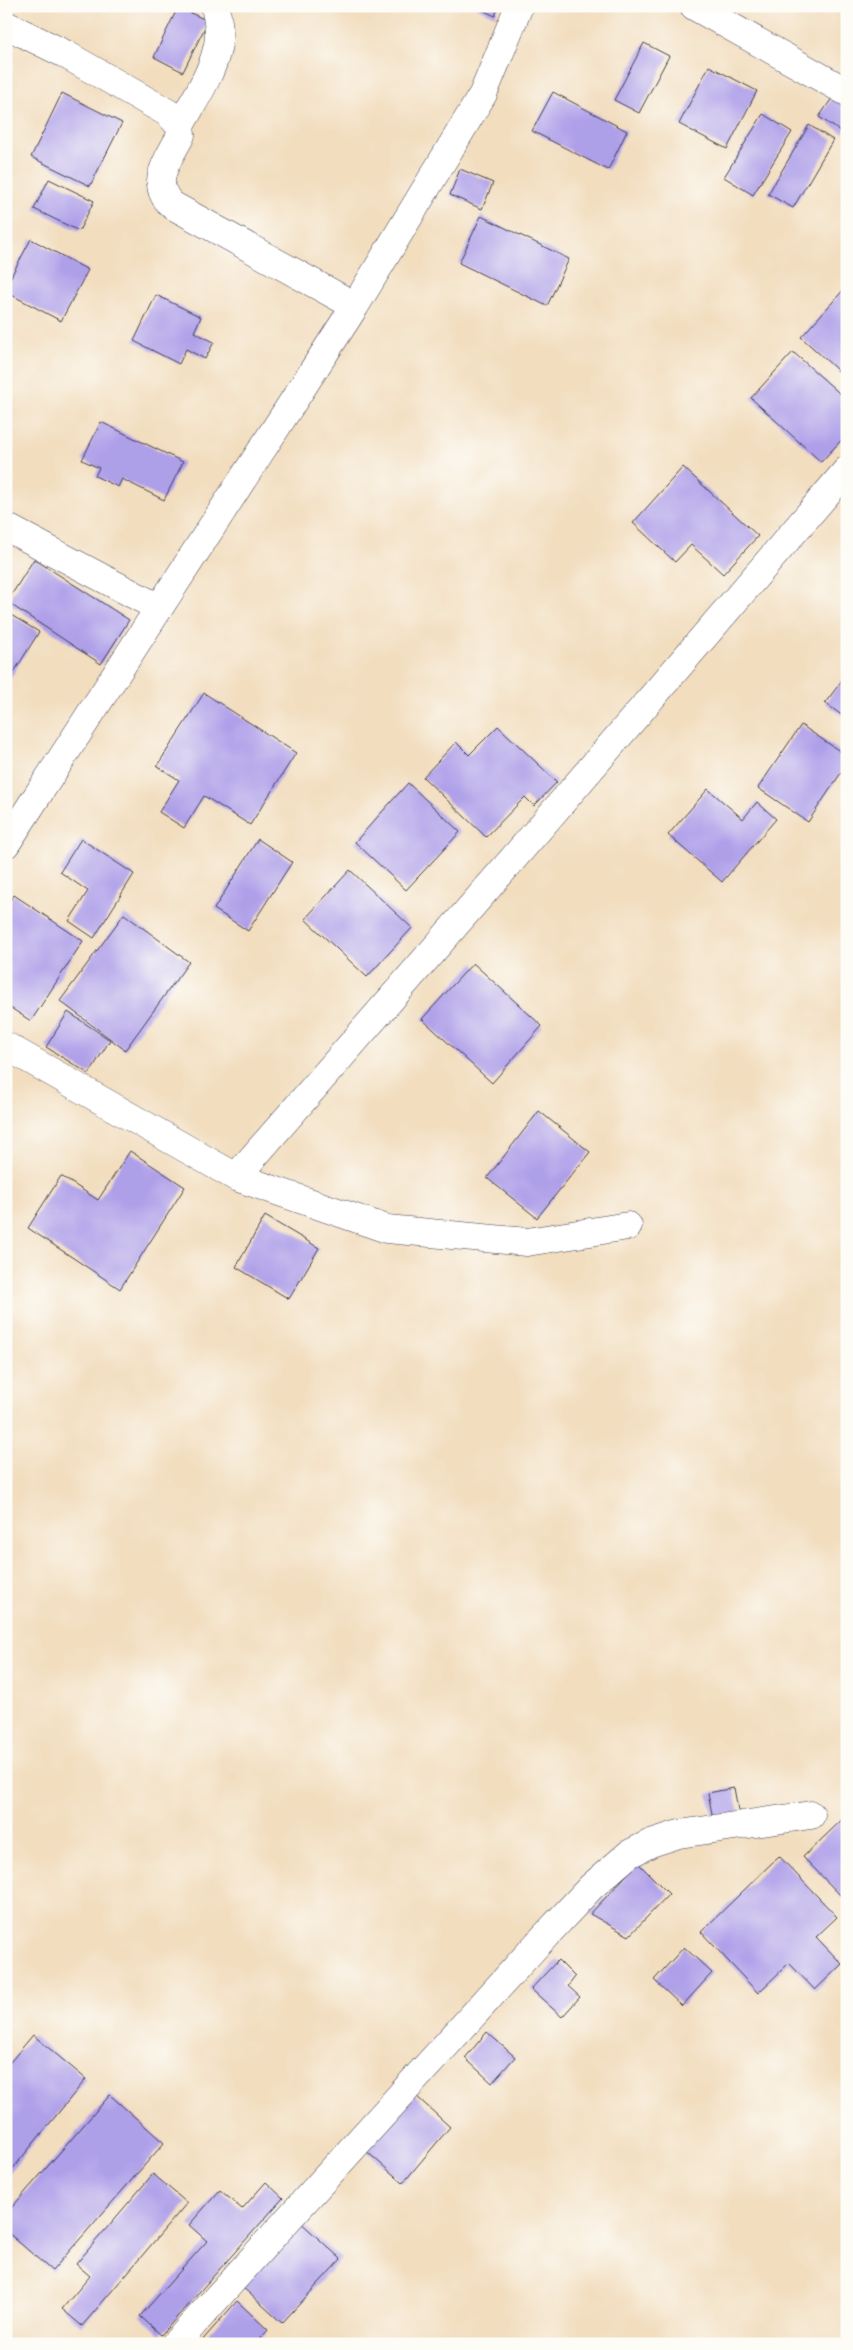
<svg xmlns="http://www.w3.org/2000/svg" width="853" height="2350" viewBox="0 0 853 2350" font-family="'Libre Caslon Text',serif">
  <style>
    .building { fill: #ae9fe9 }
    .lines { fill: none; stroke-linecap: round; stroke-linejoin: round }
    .minor-casing { stroke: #413e4f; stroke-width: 29 }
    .minor { stroke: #fff; stroke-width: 28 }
  </style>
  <rect width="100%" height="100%" fill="#fdfcf7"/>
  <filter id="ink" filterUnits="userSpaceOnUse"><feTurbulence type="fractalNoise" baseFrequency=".02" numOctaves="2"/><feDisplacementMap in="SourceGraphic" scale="10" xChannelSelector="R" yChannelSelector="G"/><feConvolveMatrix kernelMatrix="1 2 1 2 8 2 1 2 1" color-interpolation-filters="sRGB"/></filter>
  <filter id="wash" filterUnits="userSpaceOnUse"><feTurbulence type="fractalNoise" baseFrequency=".0096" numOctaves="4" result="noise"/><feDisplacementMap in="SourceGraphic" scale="20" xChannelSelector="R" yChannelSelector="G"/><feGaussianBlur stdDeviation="1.12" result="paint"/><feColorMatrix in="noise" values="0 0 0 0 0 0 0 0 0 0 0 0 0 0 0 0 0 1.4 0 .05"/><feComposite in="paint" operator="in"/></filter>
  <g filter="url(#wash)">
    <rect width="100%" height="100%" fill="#f2ddbe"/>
    <g id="blocks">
      <path class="building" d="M 474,6 L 499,6 L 495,16 Z
        M 178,7 L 208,21 L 183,72 L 154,57 Z
        M 644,43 L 669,56 L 639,113 L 614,100 Z
        M 709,66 L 757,91 L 727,149 L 679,124 Z
        M 837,91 L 847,97 L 847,127 L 843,133 L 819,117 Z
        M 553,92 L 627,131 L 608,170 L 532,131 Z
        M 62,93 L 122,123 L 90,186 L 31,157 Z
        M 763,114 L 792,132 L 753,195 L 724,177 Z
        M 809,125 L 833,140 L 793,208 L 768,194 Z
        M 460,169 L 493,183 L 482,209 L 450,195 Z
        M 49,179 L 94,201 L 79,231 L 34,209 Z
        M 481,216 L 569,259 L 547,306 L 459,263 Z
        M 31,239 L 88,270 L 61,321 L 6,292 L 6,286 Z
        M 847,286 L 847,379 L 801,337 Z
        M 156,295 L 201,317 L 194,332 L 214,342 L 205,359 L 186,349 L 179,364 L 134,341 Z
        M 793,352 L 847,400 L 847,434 L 821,462 L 751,398 Z
        M 101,422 L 183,462 L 164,500 L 122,479 L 118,487 L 95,476 L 99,468 L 82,460 Z
        M 683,467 L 758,536 L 723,574 L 691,545 L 675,562 L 633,523 Z
        M 34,559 L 129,620 L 101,664 L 7,602 Z
        M 6,612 L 39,632 L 6,685 Z
        M 847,674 L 847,719 L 825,703 Z
        M 204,693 L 296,753 L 250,825 L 204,796 L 184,828 L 159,812 L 179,780 L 157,766 Z
        M 801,725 L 847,756 L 847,764 L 808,822 L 758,788 Z
        M 498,726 L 557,782 L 534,806 L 525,797 L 486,837 L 423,777 L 456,742 L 469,755 Z
        M 408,783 L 460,832 L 406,890 L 355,842 Z
        M 708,789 L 743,819 L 757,802 L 776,819 L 722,882 L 668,835 Z
        M 81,839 L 134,874 L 94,938 L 69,921 L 88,891 L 60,872 Z
        M 258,839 L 292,862 L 248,931 L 214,909 Z
        M 350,870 L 412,928 L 367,977 L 305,919 Z
        M 14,895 L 83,941 L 31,1021 L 6,1005 L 6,907 Z
        M 124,914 L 189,962 L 125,1050 L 60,1001 Z
        M 473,963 L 542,1026 L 492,1083 L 422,1019 Z
        M 68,1012 L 110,1040 L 89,1074 L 46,1047 Z
        M 539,1111 L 590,1152 L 537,1218 L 487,1178 Z
        M 130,1151 L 185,1187 L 120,1289 L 28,1228 L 61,1176 L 98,1200 Z
        M 265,1216 L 319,1248 L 289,1299 L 236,1267 Z
        M 734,1788 L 739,1815 L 713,1819 L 708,1793 Z
        M 847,1815 L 847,1902 L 803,1857 Z
        M 779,1856 L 837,1917 L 816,1937 L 842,1964 L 815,1990 L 789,1963 L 758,1993 L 701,1932 Z
        M 638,1863 L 669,1894 L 629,1936 L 590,1914 Z
        M 684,1947 L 712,1973 L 682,2006 L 654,1980 Z
        M 558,1960 L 575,1977 L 568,1986 L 580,1997 L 562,2017 L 531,1989 Z
        M 487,2032 L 515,2057 L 492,2083 L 465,2058 Z
        M 33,2035 L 86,2079 L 6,2177 L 6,2067 Z
        M 414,2094 L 450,2127 L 403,2183 L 365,2150 Z
        M 110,2095 L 164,2143 L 52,2271 L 6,2231 L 6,2214 Z
        M 153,2174 L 187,2203 L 82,2326 L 62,2309 L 90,2276 L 76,2264 Z
        M 266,2182 L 283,2198 L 161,2335 L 140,2316 L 207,2241 L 189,2225 L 220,2190 L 242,2209 Z
        M 298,2220 L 341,2259 L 282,2323 L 240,2285 Z
        M 237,2301 L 268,2330 L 256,2344 L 199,2344 Z"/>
    </g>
  </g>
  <g filter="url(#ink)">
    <use href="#blocks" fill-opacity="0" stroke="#413e4f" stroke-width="1"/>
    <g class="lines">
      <defs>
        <path id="minor" d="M 694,6 L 847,92
          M 6,25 L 65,54 L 168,113 L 180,126 L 181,135 C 169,159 148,183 172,205 L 355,306
          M 180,126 C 193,102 211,76 217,49 C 221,35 218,20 215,6
          M 6,527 L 159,608
          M 6,844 L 355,306 L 483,94 L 519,6
          M 6,1046 L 236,1177 L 538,830 L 847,470
          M 236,1177 L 387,1229 L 527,1242 L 628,1226
          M 175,2344 L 533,1949 L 591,1887 L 629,1854 L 651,1843 L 679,1834 L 811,1815"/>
      </defs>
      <use href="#minor" class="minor-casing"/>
      <use href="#minor" class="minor"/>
    </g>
  </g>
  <rect width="853" height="2350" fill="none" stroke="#fdfcf7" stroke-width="25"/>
</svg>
